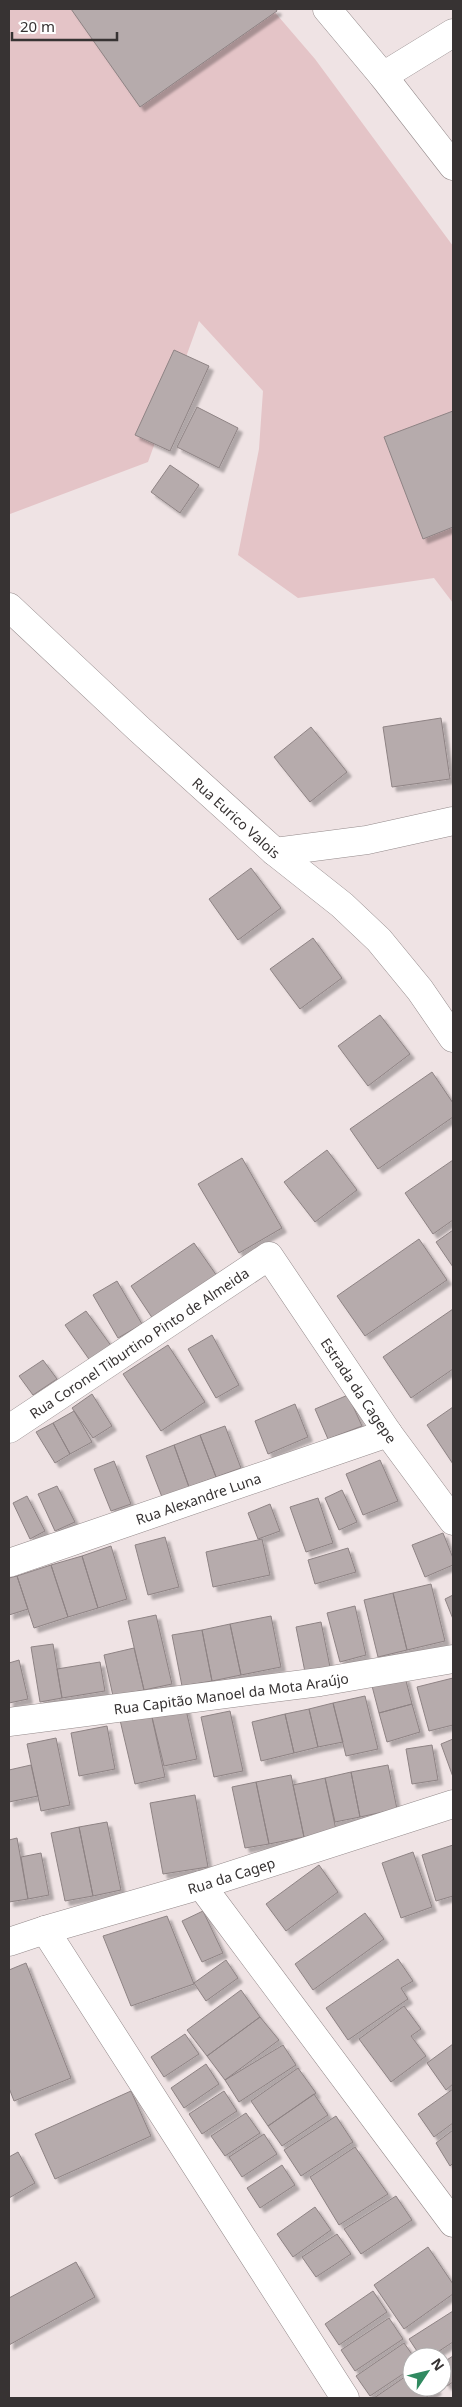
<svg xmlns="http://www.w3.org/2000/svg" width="462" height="2407" viewBox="0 0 462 2407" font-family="'Noto Sans',sans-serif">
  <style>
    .green { fill: #e4c4c7 }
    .building { fill: #b6abac; stroke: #8e8384; filter: url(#shadow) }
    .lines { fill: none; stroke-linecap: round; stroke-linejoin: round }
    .street-casing { stroke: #948a8b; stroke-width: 29 }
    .secondary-casing { stroke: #948a8b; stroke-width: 29 }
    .primary-casing { stroke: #948a8b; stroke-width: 29 }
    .street { stroke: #fff; stroke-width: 28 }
    .secondary { stroke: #fff; stroke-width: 28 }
    .primary { stroke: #fff; stroke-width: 28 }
    .labels { text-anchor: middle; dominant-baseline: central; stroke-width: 5; stroke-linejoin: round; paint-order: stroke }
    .street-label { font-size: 14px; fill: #373333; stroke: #fff }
  </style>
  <defs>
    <filter id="shadow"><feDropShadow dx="4.5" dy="4.5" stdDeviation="1" flood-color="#0004"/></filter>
  </defs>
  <rect width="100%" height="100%" fill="#efe3e4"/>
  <path class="green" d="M 9,9 L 272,9 L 315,59 L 453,246 L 453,603 L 434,578 L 298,598 L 238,555 L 259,449 L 263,391 L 199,321 L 148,462 L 10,514 Z"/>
  <path class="building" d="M 71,9 L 276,9 L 277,11 L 140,107 Z
    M 174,350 L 209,366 L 170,451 L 135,435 Z
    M 197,407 L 238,428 L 219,468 L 177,447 Z
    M 453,411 L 453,527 L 423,539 L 384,437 Z
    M 170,465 L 199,485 L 180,513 L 151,492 Z
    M 441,718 L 450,779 L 392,787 L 383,727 Z
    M 311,727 L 347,772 L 310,802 L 274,757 Z
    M 251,868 L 281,908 L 238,940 L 209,899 Z
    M 313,938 L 342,978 L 300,1009 L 270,969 Z
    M 380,1015 L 410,1054 L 368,1086 L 338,1046 Z
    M 432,1072 L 453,1103 L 453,1117 L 378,1169 L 350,1129 Z
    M 327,1150 L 357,1190 L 315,1222 L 284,1182 Z
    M 242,1158 L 282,1228 L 239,1253 L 198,1184 Z
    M 453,1160 L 453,1220 L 433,1234 L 405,1193 Z
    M 453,1230 L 453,1267 L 436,1242 Z
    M 419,1239 L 447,1280 L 365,1336 L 337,1296 Z
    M 194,1243 L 217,1276 L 153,1319 L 131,1286 Z
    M 117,1281 L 142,1324 L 118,1338 L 93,1295 Z
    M 453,1309 L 453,1369 L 411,1398 L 383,1357 Z
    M 86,1311 L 112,1347 L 91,1362 L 65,1325 Z
    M 212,1335 L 239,1385 L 216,1398 L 188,1349 Z
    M 168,1345 L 205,1402 L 161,1431 L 123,1374 Z
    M 43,1360 L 57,1379 L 33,1395 L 19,1376 Z
    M 92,1394 L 112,1426 L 93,1438 L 72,1408 Z
    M 348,1395 L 362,1426 L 328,1439 L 315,1409 Z
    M 295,1404 L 308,1437 L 268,1454 L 255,1421 Z
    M 453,1407 L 453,1464 L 427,1425 Z
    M 74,1411 L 92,1442 L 70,1454 L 53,1423 Z
    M 53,1423 L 70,1454 L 55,1463 L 36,1432 Z
    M 225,1426 L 241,1468 L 216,1477 L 200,1435 Z
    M 200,1435 L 216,1477 L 189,1487 L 174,1445 Z
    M 174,1445 L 189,1487 L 162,1497 L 146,1456 Z
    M 380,1460 L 398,1501 L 363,1515 L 346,1474 Z
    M 114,1461 L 131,1504 L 111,1511 L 94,1469 Z
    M 57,1486 L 75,1522 L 55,1531 L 38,1494 Z
    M 342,1490 L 357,1522 L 339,1530 L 325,1498 Z
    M 27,1496 L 45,1531 L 30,1539 L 13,1503 Z
    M 318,1498 L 333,1543 L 306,1552 L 290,1507 Z
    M 270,1504 L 280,1531 L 258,1539 L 248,1513 Z
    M 443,1533 L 453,1558 L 453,1565 L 425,1577 L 412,1545 Z
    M 165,1537 L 179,1587 L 148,1595 L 135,1545 Z
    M 262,1539 L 270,1575 L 213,1587 L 206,1552 Z
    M 111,1546 L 127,1599 L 98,1608 L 82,1556 Z
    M 348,1548 L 356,1572 L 315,1584 L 308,1560 Z
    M 82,1556 L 98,1608 L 68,1617 L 51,1565 Z
    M 51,1565 L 68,1617 L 34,1628 L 17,1576 Z
    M 17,1576 L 28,1609 L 9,1615 L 9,1578 Z
    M 431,1584 L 445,1641 L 407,1650 L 393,1593 Z
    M 393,1593 L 407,1650 L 378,1657 L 364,1600 Z
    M 453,1595 L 453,1619 L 445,1599 Z
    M 355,1606 L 366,1655 L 340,1662 L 327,1613 Z
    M 156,1615 L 172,1684 L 144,1690 L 128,1621 Z
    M 271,1616 L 281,1667 L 241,1675 L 230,1624 Z
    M 321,1622 L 330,1667 L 305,1672 L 296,1627 Z
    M 230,1624 L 241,1675 L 212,1681 L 202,1630 Z
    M 202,1630 L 212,1681 L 182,1686 L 172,1635 Z
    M 53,1644 L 62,1698 L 40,1702 L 31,1647 Z
    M 134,1648 L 144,1690 L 113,1696 L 104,1655 Z
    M 19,1660 L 28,1699 L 9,1703 L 9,1663 Z
    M 100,1662 L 105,1691 L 62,1698 L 57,1669 Z
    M 405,1677 L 412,1704 L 379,1713 L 372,1686 Z
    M 453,1678 L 453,1725 L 429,1731 L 417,1687 Z
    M 365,1696 L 378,1749 L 346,1756 L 333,1703 Z
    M 333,1703 L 343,1742 L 318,1747 L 309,1709 Z
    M 412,1704 L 420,1732 L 387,1742 L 379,1713 Z
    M 185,1705 L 197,1759 L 164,1766 L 151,1713 Z
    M 309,1709 L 318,1747 L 294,1753 L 285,1714 Z
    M 230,1711 L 243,1771 L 214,1777 L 201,1717 Z
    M 151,1713 L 165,1777 L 135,1784 L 120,1720 Z
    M 285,1714 L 294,1753 L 261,1761 L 252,1722 Z
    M 107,1726 L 115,1769 L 79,1776 L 71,1733 Z
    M 56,1738 L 70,1805 L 41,1811 L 27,1744 Z
    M 453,1739 L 453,1777 L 441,1744 Z
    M 432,1745 L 438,1780 L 412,1784 L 406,1749 Z
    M 31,1765 L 38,1796 L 9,1802 L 9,1770 Z
    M 388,1765 L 397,1809 L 360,1817 L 351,1772 Z
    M 351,1772 L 360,1817 L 335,1822 L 325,1778 Z
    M 291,1775 L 304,1837 L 269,1844 L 256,1782 Z
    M 325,1778 L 336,1830 L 304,1837 L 293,1785 Z
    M 256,1782 L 269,1844 L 245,1848 L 232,1787 Z
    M 195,1795 L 208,1867 L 163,1874 L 150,1803 Z
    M 107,1822 L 121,1890 L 93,1896 L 79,1827 Z
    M 79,1827 L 93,1896 L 65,1901 L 51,1833 Z
    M 17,1838 L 28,1899 L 9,1902 L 9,1840 Z
    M 453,1845 L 453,1896 L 436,1901 L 422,1855 Z
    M 413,1852 L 432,1907 L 401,1918 L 382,1863 Z
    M 41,1853 L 49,1895 L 28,1899 L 21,1857 Z
    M 319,1865 L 338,1892 L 286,1931 L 266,1904 Z
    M 203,1911 L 223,1953 L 202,1962 L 182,1921 Z
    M 365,1913 L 384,1939 L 313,1990 L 295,1964 Z
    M 167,1916 L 194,1984 L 131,2006 L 103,1936 Z
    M 398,1959 L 413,1981 L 401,1988 L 408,1999 L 348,2040 L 326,2008 Z
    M 226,1960 L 238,1978 L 206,2001 L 194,1983 Z
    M 26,1963 L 71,2078 L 14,2101 L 9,2088 L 9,1970 Z
    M 241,1990 L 260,2017 L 207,2056 L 187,2030 Z
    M 404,2006 L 421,2029 L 411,2036 L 426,2056 L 391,2082 L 359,2039 Z
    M 260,2017 L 279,2040 L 225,2080 L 207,2056 Z
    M 185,2034 L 199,2054 L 164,2077 L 151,2057 Z
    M 453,2044 L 453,2084 L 446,2090 L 427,2063 Z
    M 283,2045 L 296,2065 L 239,2102 L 225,2080 Z
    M 206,2064 L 219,2084 L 184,2108 L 171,2088 Z
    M 298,2068 L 316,2093 L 268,2126 L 251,2101 Z
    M 453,2089 L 453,2123 L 434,2137 L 418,2114 Z
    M 131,2091 L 151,2136 L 55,2179 L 35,2134 Z
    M 224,2091 L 237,2111 L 202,2134 L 189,2114 Z
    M 314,2094 L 328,2115 L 282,2146 L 268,2126 Z
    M 246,2113 L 260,2133 L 225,2156 L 211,2136 Z
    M 336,2116 L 353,2142 L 301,2176 L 284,2150 Z
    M 453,2130 L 453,2163 L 450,2166 L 436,2143 Z
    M 264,2134 L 277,2154 L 242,2177 L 229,2157 Z
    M 355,2147 L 388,2194 L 339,2225 L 310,2177 Z
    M 18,2152 L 35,2183 L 9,2198 L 9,2157 Z
    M 282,2165 L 295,2185 L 260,2208 L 247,2188 Z
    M 396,2196 L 412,2220 L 361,2254 L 344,2229 Z
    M 315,2207 L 331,2230 L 293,2257 L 277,2234 Z
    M 337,2234 L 351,2254 L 316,2277 L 302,2257 Z
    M 428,2247 L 453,2284 L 453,2294 L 404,2329 L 374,2285 Z
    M 76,2262 L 95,2297 L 9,2345 L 9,2298 Z
    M 373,2291 L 387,2312 L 339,2345 L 325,2324 Z
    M 453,2311 L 453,2342 L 430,2357 L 421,2357 L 409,2339 Z
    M 389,2318 L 403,2339 L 355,2371 L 341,2350 Z
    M 404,2343 L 414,2357 L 412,2368 L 370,2396 L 356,2376 Z
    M 453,2356 L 453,2382 L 447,2386 L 442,2378 L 442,2363 Z
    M 412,2372 L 412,2387 L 435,2387 L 437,2390 L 425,2398 L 374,2398 Z"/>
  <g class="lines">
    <defs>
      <g id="street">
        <path d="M 383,76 L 453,33"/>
        <path d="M 275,852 L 367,840 L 453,821"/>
        <path id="s1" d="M 9,1429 L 269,1256 L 388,1433 L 453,1521"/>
        <path id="s2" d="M 9,1563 L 388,1433"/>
        <path id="s3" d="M 9,1722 L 320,1682 L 453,1659"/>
        <path d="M 201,1885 L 453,2223"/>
        <path d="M 45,1930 L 345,2398"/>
        <path id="s4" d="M 9,1942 L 45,1930 L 201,1885 L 453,1804"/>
      </g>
      <g id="secondary">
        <path id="s5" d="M 9,607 L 139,729 L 275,852 L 342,905 L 379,940 L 420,990 L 453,1038"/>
      </g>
      <path id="primary" d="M 327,9 L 383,76 L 453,166"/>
    </defs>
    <use href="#street" class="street-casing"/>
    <use href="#secondary" class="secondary-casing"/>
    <use href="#primary" class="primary-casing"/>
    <use href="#street" class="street"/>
    <use href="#secondary" class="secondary"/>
    <use href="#primary" class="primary"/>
  </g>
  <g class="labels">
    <g class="street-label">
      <text stroke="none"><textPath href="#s5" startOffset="310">Rua Eurico Valois</textPath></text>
      <text stroke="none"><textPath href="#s1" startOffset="156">Rua Coronel Tiburtino Pinto de Almeida</textPath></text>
      <text stroke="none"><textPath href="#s1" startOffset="474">Estrada da Cagepe</textPath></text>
      <text stroke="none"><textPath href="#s2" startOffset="200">Rua Alexandre Luna</textPath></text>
      <text stroke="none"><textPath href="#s3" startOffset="224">Rua Capitão Manoel da Mota Araújo</textPath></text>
      <text stroke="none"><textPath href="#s4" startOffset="232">Rua da Cagep</textPath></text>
    </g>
  </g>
  <rect width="462" height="2407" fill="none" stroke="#373333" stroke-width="20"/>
  <g transform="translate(427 2372) rotate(55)"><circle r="24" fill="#ffffff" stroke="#afadad"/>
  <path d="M0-4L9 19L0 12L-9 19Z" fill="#308a60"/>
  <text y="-8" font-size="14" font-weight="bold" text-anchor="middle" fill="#373333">N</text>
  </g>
  <path d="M12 32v8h105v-8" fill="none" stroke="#373333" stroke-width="2.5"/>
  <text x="20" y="32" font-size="15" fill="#373333" stroke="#ffffff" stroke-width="4" paint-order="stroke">20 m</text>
</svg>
